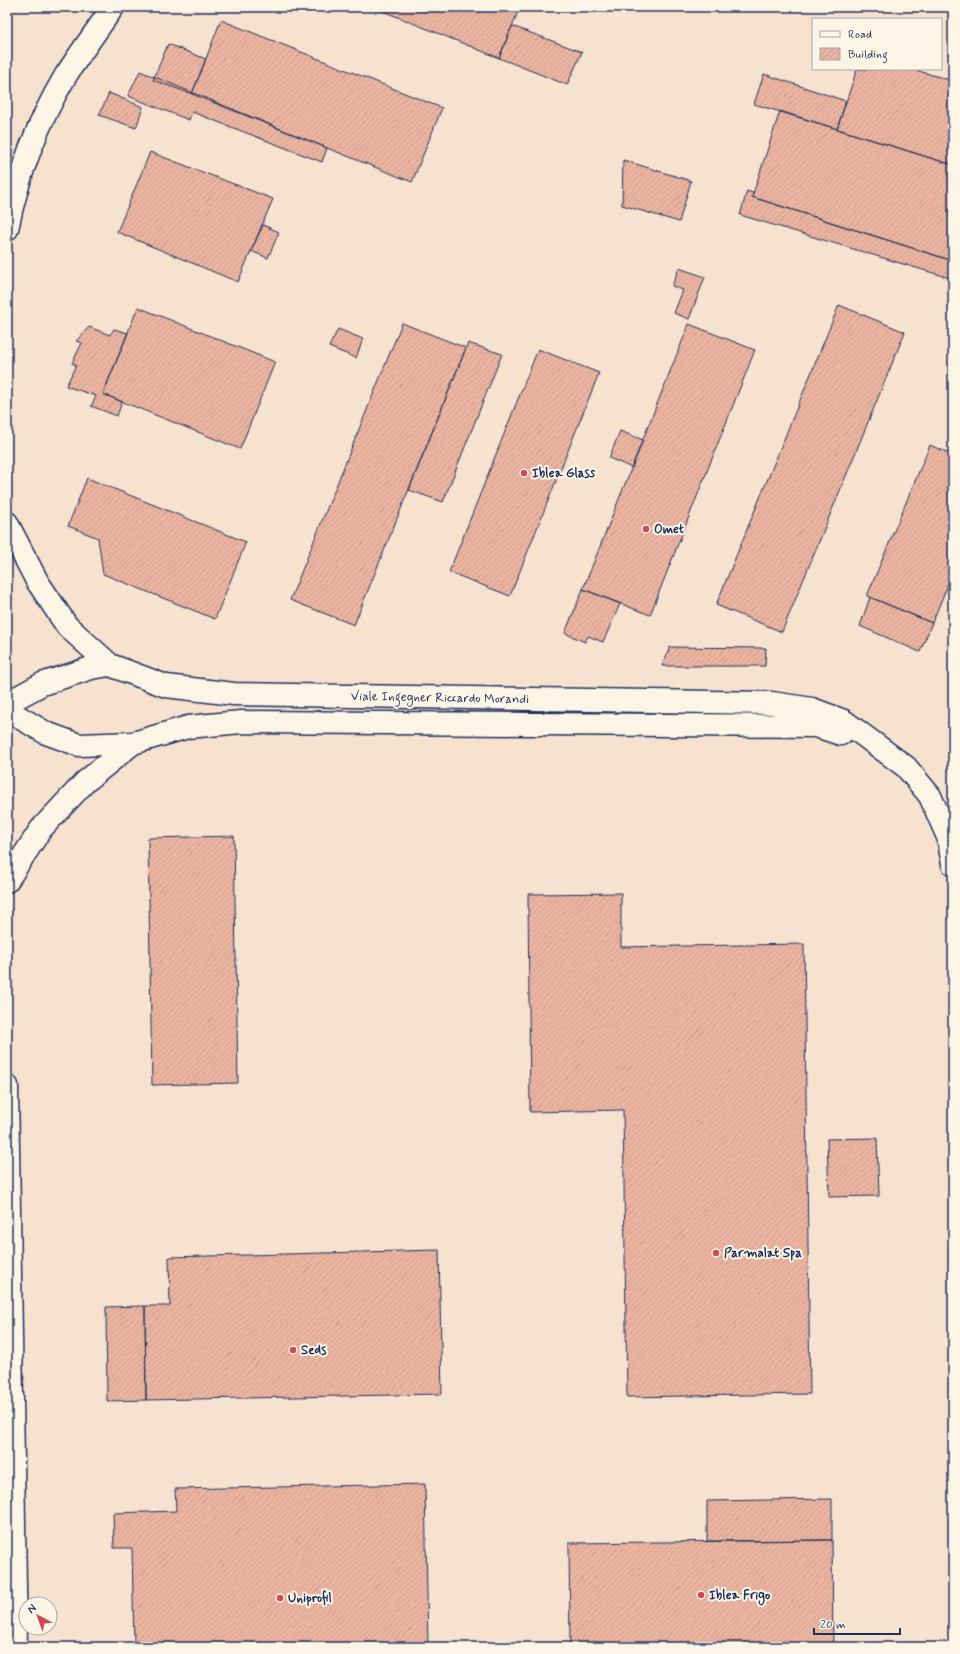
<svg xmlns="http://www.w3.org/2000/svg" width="960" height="1654" viewBox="0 0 960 1654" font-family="Mynerve,sans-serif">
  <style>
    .built { fill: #f7e2d0; fill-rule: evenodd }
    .building { fill: url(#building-hatch); stroke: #1b2f5e }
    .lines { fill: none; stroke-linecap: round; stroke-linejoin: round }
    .minor-casing { stroke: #1b2f5e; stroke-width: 25 }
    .tertiary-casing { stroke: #1b2f5e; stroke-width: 25 }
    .minor { stroke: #fcf5e5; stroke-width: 22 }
    .tertiary { stroke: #fcf5e5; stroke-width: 22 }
    .poi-dot { fill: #d1495b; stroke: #fcf5e5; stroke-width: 1.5 }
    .labels { text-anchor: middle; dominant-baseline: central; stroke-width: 4; stroke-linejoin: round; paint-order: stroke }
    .poi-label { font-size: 13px; font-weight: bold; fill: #1b2f5e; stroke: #fcf5e5; text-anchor: start }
    .street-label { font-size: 13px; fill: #1b2f5e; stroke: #fcf5e5 }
  </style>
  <defs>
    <pattern id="building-hatch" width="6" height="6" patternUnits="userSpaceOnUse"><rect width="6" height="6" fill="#ebb4a0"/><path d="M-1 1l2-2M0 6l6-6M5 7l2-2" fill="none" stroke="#c99b8c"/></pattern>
  </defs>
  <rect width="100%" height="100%" fill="#fcf5e5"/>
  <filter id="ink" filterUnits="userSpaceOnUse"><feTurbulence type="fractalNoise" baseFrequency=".025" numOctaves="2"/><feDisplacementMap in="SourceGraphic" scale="8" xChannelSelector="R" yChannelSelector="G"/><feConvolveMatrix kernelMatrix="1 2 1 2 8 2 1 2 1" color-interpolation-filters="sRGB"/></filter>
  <g filter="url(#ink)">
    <path class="built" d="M 7,7 L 953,7 L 953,1647 L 7,1647 ZM 813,19 L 941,19 L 941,69 L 813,69 ZM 26,1604 L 50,1604 L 50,1628 L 26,1628 Z"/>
    <path class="building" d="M 373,7 L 520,7 L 499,58 Z
      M 221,20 L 442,108 L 412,182 L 192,94 Z
      M 512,26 L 582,52 L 567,85 L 499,58 Z
      M 168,44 L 206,59 L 192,94 L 153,80 Z
      M 857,69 L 912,69 L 953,81 L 953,165 L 837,129 Z
      M 140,71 L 327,148 L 322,162 L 192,112 L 189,120 L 128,96 Z
      M 764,74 L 846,101 L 837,129 L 754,104 Z
      M 109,93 L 143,107 L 136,128 L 99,115 Z
      M 780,111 L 953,165 L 953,261 L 752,197 Z
      M 150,152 L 273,199 L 238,282 L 117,232 Z
      M 623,160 L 691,181 L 679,222 L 622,205 Z
      M 747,191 L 753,193 L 752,197 L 953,261 L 953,279 L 740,215 Z
      M 263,225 L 279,232 L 268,258 L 251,251 Z
      M 679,268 L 705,277 L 689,319 L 674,313 L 683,290 L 672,286 Z
      M 839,305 L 905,332 L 782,632 L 716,605 Z
      M 138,307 L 275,362 L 240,449 L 103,394 Z
      M 402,323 L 466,348 L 354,625 L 290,600 Z
      M 689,324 L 755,350 L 650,615 L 583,589 Z
      M 89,327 L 110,335 L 114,329 L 128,333 L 103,394 L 122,402 L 117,416 L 91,406 L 96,396 L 66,386 L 76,365 L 72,363 L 82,343 L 76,341 Z
      M 338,329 L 363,339 L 356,358 L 329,347 Z
      M 468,343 L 502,354 L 443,502 L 409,490 Z
      M 538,349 L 599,373 L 510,596 L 449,572 Z
      M 620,431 L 643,440 L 632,468 L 609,458 Z
      M 930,445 L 953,455 L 953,572 L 932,623 L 867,596 Z
      M 87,478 L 246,542 L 215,619 L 103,574 L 98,538 L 68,526 Z
      M 583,589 L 620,604 L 603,642 L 588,636 L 585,642 L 565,633 Z
      M 870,597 L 932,623 L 920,652 L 860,626 Z
      M 670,647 L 766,648 L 765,666 L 662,666 Z
      M 234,836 L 238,1083 L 152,1085 L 148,838 Z
      M 621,893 L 621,947 L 804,944 L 810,1394 L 627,1397 L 623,1110 L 530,1112 L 528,894 Z
      M 877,1138 L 879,1196 L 829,1197 L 827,1139 Z
      M 439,1250 L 442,1394 L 146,1400 L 145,1306 L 170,1306 L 169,1257 Z
      M 145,1306 L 146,1400 L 107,1401 L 106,1307 Z
      M 425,1484 L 428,1647 L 134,1647 L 132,1548 L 114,1548 L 113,1513 L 176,1511 L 175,1489 Z
      M 832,1499 L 832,1540 L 707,1541 L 707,1501 Z
      M 832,1540 L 833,1647 L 570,1647 L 569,1543 Z"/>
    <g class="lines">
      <defs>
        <path id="minor" d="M 7,523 L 37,581 L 67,626 L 110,665
          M 7,703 L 42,684 L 91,668 L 110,665 L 166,686 L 234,694 L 772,703 L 812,709 L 844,721 L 906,767 L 930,796 L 948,837 L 953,864
          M 7,710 L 46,733 L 79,745 L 133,743 L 188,727 L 241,722 L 816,726 L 841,734
          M 7,881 L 41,829 L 85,782 L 133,743"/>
        <path id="tertiary" d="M 7,229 C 18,175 38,122 66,75 C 81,52 97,30 113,7
          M 7,1086 L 16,1647"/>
      </defs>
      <use href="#minor" class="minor-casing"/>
      <use href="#tertiary" class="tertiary-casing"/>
      <use href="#minor" class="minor"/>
      <use href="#tertiary" class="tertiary"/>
    </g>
  </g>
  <g class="poi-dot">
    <circle cx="524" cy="473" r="4"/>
    <circle cx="646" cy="529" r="4"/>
    <circle cx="716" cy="1253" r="4"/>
    <circle cx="293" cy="1350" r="4"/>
    <circle cx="701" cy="1595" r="4"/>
    <circle cx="280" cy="1598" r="4"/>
  </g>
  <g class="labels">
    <g class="poi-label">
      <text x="532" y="473">Iblea Glass</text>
      <text x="654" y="529">Omet</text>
      <text x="724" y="1253">Parmalat Spa</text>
      <text x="301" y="1350">Seds</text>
      <text x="709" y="1595">Iblea Frigo</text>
      <text x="288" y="1598">Uniprofil</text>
    </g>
    <g class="street-label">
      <text transform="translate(440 698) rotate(1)">Viale Ingegner Riccardo Morandi</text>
    </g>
  </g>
  <rect width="960" height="1654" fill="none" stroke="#fcf5e5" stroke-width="24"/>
  <rect x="12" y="12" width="936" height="1630" fill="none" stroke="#1b2f5e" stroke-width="1.5" filter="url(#ink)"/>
  <rect x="812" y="18" width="130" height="52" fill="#fcf5e5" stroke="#a2a6af"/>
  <rect x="820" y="31" width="20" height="6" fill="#fcf5e5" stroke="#a2a6af"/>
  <text x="848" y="38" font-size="12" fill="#1b2f5e">Road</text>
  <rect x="820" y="48" width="20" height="12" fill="url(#building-hatch)" stroke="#a2a6af"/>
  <text x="848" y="58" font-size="12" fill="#1b2f5e">Building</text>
  <g transform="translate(38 1616) rotate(319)"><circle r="19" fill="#fcf5e5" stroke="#a2a6af"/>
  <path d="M0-3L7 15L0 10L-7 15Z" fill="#d1495b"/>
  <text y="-6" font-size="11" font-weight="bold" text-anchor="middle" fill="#1b2f5e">N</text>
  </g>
  <path d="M814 1628v6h86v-6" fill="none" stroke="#1b2f5e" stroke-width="2"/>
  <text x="820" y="1628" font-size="12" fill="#1b2f5e" stroke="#fcf5e5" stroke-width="3" paint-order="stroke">20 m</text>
</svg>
